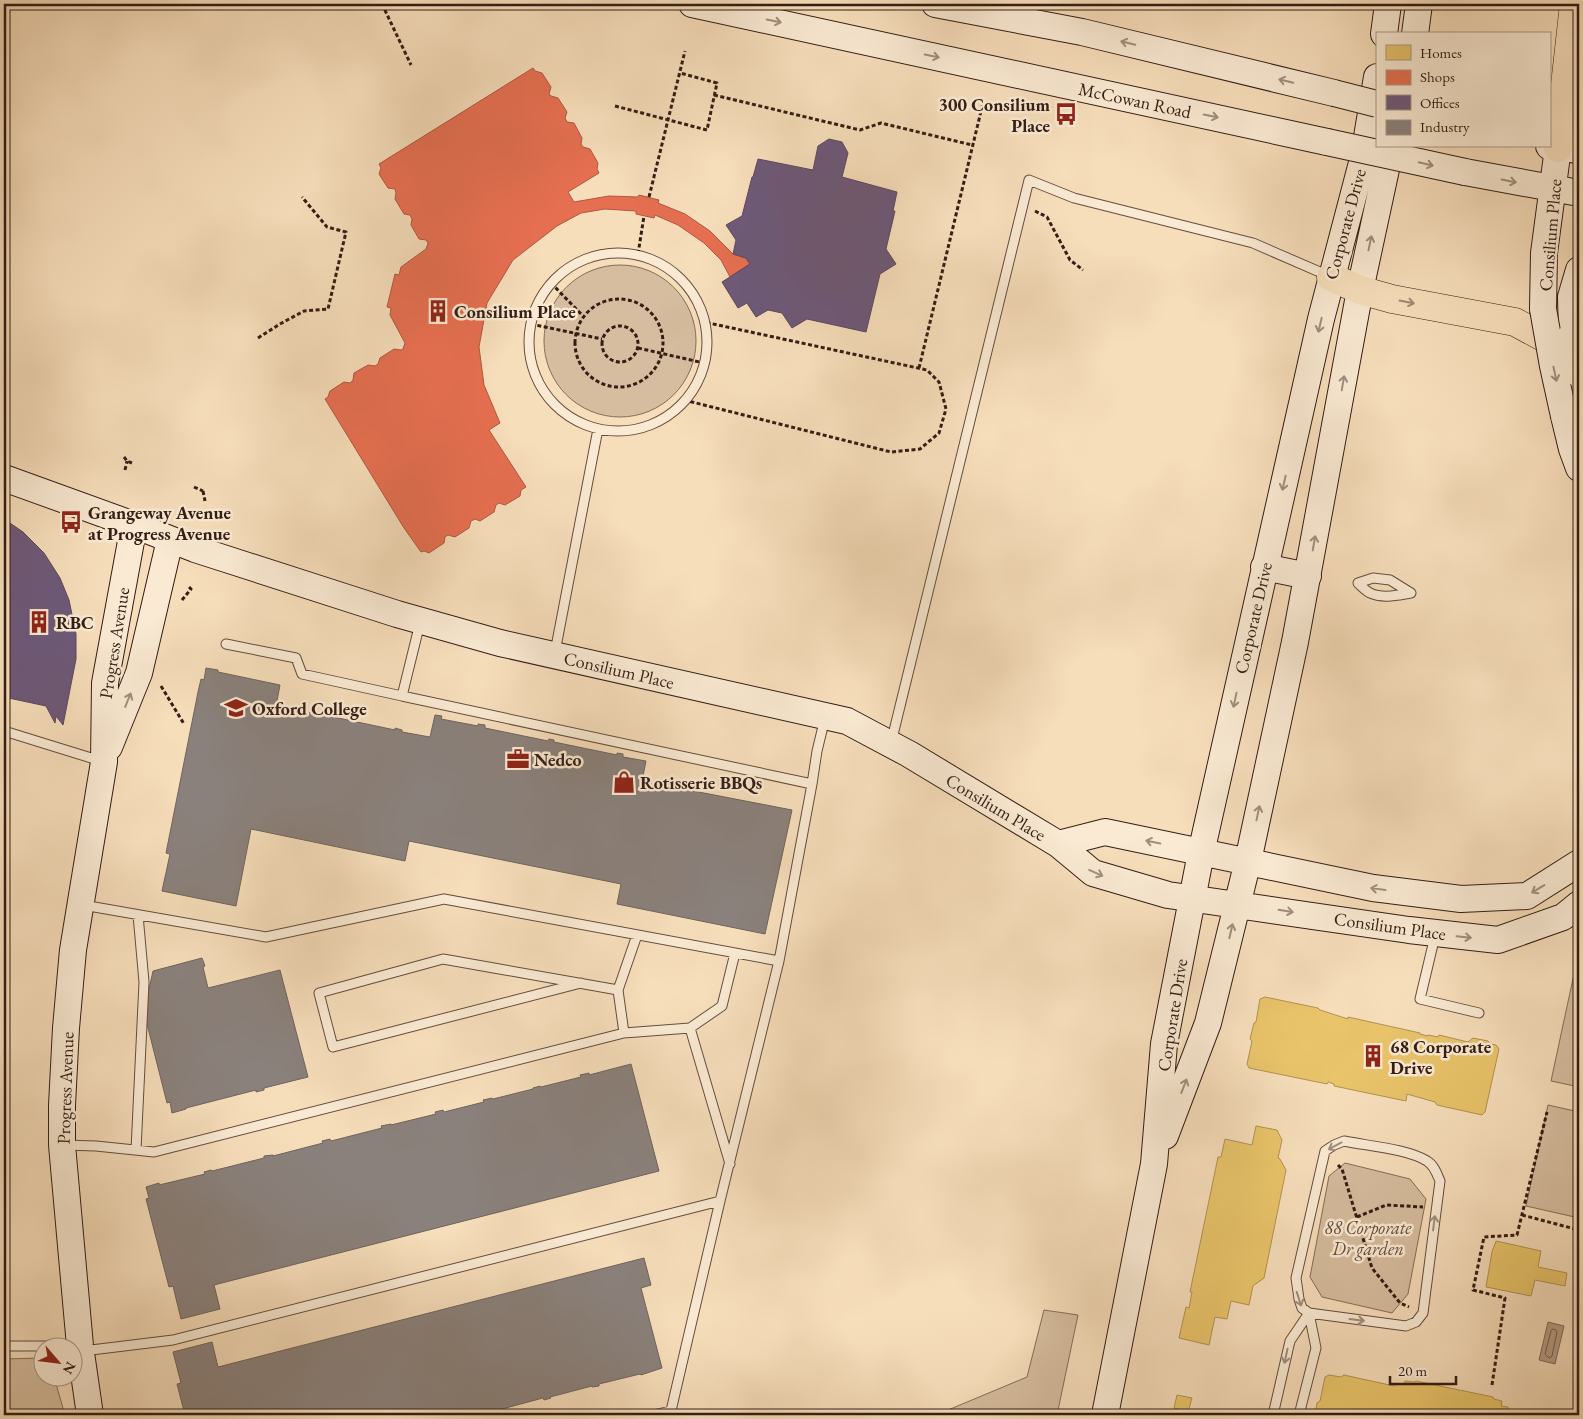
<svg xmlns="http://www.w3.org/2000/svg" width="1583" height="1419" viewBox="0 0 1583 1419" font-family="'EB Garamond',serif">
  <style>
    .green { fill: #d6bd9f; stroke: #846d5a }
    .water { fill: #b49c83; stroke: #806957 }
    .homes { fill: #e9c46a; stroke: #b29250 }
    .shops { fill: #e76f51; stroke: #b1563f }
    .offices { fill: #6d597a; stroke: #5c475c }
    .industry { fill: #8a817c; stroke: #70635d }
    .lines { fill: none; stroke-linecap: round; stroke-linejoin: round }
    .shore { stroke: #745c4c; stroke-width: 1 }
    .lane-casing { stroke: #644d3e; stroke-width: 11 }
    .secondary-casing { stroke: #331d15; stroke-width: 28 }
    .highway-casing { stroke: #331d15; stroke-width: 29 }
    .path { stroke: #331d15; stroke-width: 3; stroke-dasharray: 4 2.5; stroke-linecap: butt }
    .lane { stroke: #faead3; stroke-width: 9 }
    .secondary { stroke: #faead3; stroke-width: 26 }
    .highway { stroke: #f7debb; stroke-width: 28 }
    .secondary-bridge-casing { stroke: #331d15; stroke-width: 28; stroke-linecap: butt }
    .secondary-bridge { stroke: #faead3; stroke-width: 26 }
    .oneway { stroke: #a08e7e }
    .oneway2 { stroke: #9f8770 }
    .labels { text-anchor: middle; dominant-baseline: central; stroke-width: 5; stroke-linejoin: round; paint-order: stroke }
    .street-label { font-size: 18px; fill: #331d15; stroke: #faead3 }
    .poi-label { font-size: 18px; font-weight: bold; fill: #331d15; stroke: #faead3; text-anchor: start }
    .park-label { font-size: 18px; font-style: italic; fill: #644d3e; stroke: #faead3 }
  </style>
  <rect width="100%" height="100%" fill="#f7debb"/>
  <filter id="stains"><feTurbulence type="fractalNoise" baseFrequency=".004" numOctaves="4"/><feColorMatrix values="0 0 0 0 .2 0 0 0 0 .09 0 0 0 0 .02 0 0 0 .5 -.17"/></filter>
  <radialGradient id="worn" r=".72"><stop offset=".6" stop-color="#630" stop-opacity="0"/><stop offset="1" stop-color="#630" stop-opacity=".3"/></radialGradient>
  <path class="green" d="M544 341a76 76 0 1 1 152 0a76 76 0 1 1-152 0Z
    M 1574,974 L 1579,975 L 1579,1087 L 1551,1081 Z
    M 1548,1105 L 1579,1112 L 1579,1218 L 1526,1206 Z
    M 1345,1163 L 1410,1179 L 1426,1199 L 1408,1294 L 1392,1313 L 1322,1297 L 1310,1277 L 1329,1176 Z
    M 1044,1310 L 1078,1315 L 1057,1415 L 936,1415 L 1027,1377 Z
    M 42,1358 L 42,1376 L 54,1377 L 65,1415 L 4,1415 L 4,1359 Z"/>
  <path class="water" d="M 1548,1322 L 1564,1326 L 1555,1364 L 1539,1360 Z"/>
  <path class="homes" d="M 1265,997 L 1318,1008 L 1320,1010 L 1348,1019 L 1348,1017 L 1420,1033 L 1420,1034 L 1428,1036 L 1428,1035 L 1438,1037 L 1439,1035 L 1468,1042 L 1473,1038 L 1488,1041 L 1490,1044 L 1496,1045 L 1499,1049 L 1485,1112 L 1482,1115 L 1437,1105 L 1435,1102 L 1407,1094 L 1406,1101 L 1334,1086 L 1334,1084 L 1328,1082 L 1327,1084 L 1249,1068 L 1247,1064 L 1252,1041 L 1250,1039 L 1254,1023 L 1256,1022 L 1260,999 Z
    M 1256,1126 L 1277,1130 L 1282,1140 L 1278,1158 L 1280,1159 L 1286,1170 L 1264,1278 L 1253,1286 L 1249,1305 L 1231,1301 L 1227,1319 L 1215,1317 L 1209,1345 L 1179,1338 L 1186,1307 L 1189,1308 L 1192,1292 L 1190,1292 L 1218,1157 L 1221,1157 L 1225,1139 L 1252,1145 Z
    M 1496,1241 L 1541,1251 L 1538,1267 L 1567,1273 L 1565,1286 L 1535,1280 L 1531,1296 L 1486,1287 L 1492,1252 Z
    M 1329,1375 L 1341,1377 L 1344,1375 L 1394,1386 L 1398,1384 L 1404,1385 L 1405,1381 L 1414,1382 L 1416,1381 L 1493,1397 L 1494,1399 L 1502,1401 L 1501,1406 L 1508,1407 L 1509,1411 L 1531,1415 L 1315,1415 L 1317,1403 L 1320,1401 L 1325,1377 Z
    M 1177,1395 L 1192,1398 L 1188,1412 L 1174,1408 Z"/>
  <path class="shops" d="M 533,68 L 535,71 L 542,73 L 551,87 L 549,94 L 551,96 L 558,98 L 567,112 L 565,118 L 567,122 L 574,123 L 582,138 L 581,144 L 583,147 L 590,149 L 598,163 L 597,169 L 599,173 L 568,192 L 574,202 L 609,196 L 638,197 L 639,195 L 659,200 L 658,203 L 685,214 L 710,231 L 733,254 L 746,258 L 750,264 L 730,277 L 721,260 L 704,243 L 678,225 L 655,215 L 654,218 L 636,214 L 636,211 L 605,209 L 581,213 L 557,226 L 513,260 L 487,303 L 479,347 L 484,385 L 500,423 L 489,430 L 526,487 L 521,490 L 520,496 L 505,505 L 499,503 L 496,505 L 494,512 L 480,521 L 475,519 L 471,521 L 469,528 L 455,537 L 448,535 L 445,537 L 444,543 L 429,553 L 424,551 L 421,552 L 404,528 L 325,399 L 328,397 L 330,391 L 344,382 L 350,383 L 353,380 L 354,373 L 368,365 L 375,366 L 378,364 L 380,358 L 394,349 L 401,350 L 403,349 L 405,343 L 390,315 L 391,308 L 387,307 L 395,274 L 399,275 L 401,267 L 426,249 L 428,243 L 426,240 L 419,239 L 411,225 L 412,219 L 410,215 L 404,214 L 395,199 L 396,193 L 395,189 L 388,188 L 379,174 L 381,168 L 379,164 Z"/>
  <path class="offices" d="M 829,139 L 842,142 L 848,153 L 842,177 L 897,192 L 893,211 L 895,211 L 886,249 L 896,264 L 880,274 L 866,332 L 807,319 L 792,328 L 782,313 L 768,310 L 756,317 L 747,303 L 738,308 L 722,282 L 750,264 L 746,258 L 733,254 L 736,240 L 726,225 L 742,216 L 752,177 L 753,177 L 758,159 L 813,170 L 818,146 Z
    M 4,519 L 23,532 L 44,553 L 60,578 L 69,600 L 76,634 L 76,659 L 63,725 L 56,716 L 55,723 L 46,706 L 4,697 Z"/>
  <path class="industry" d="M 206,668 L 218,670 L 218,672 L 280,685 L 276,706 L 316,714 L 317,712 L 324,714 L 324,715 L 395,730 L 395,728 L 402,730 L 402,732 L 430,737 L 435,715 L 442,716 L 441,719 L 478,726 L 478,724 L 485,725 L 485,728 L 548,741 L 549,739 L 554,740 L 554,742 L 617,755 L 617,753 L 623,754 L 623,757 L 646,761 L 642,781 L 675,788 L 676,786 L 683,787 L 683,789 L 792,810 L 765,934 L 617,904 L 621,884 L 409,841 L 405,861 L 251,829 L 236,906 L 162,891 L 170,854 L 166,853 L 198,692 L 201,679 L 204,680 Z
    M 202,958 L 205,966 L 203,967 L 208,988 L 280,970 L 308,1077 L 264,1088 L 264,1090 L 256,1092 L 256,1090 L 186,1108 L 186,1109 L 172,1113 L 170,1102 L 167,1103 L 144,1012 L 148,1011 L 146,1003 L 153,971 Z
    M 631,1064 L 659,1171 L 214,1285 L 220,1309 L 181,1319 L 173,1286 L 169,1287 L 146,1199 L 149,1198 L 146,1187 L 159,1183 L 159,1185 L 205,1174 L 204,1172 L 211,1170 L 212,1171 L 264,1158 L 264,1156 L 273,1155 L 273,1156 L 323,1143 L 322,1141 L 330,1139 L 331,1141 L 382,1128 L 381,1126 L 391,1124 L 391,1125 L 436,1114 L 435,1112 L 443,1110 L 444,1112 L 484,1102 L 483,1100 L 492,1098 L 493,1099 L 533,1089 L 533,1088 L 540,1086 L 541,1087 L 581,1077 L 580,1075 L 589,1073 L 589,1075 Z
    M 644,1258 L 651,1285 L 641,1288 L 662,1368 L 641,1375 L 640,1374 L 599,1384 L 599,1386 L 592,1387 L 592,1386 L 550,1397 L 551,1398 L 544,1400 L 543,1398 L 502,1409 L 502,1411 L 477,1415 L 185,1415 L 177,1384 L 181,1383 L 173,1352 L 212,1342 L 218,1367 Z"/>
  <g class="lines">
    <path class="shore" d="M 1553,1329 L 1556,1330 L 1557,1332 L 1552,1356 L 1549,1358 L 1545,1354 L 1551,1331 Z"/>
    <defs>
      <path id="lane" d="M529 342a89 89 0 1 1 178 0a89 89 0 1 1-178 0Z
        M 1373,578 L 1390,580 L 1411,593 C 1398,595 1383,599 1370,593 C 1366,591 1361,586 1358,583 Z
        M 420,623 L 402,696 L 812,784
        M 226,644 L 296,658 L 302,674 L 402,696
        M 555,652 L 598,429
        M 4,731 L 101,761
        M 891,743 L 1029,180 L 1074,198 L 1253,243 L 1329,276
        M 83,905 L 266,937 L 444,899 L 779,961 L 720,1201 L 670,1415
        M 1435,936 L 1420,999 L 1479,1013
        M 779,961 L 812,784 L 817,751 L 825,718
        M 581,983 L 333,1047 L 319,993 L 443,959 L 618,990 L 637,935
        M 690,1028 L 722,1006 L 735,953
        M 624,1033 L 690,1028 L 730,1164
        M 63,1145 L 96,1146 L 154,1152 L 624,1033 L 618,990
        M 136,1150 L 144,982 L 138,915
        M 4,1346 L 77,1346
        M 83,1351 L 173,1340 L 720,1201
        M 653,1415 L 671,1411
        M 1273,1415 L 1290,1341 L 1309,1313
        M 1299,1415 L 1316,1348 L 1309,1313 L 1302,1308 L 1299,1299 L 1296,1278 L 1325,1151 L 1334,1145 L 1344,1141 C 1368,1146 1408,1149 1427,1161 C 1434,1165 1437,1174 1440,1181 L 1423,1313 L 1416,1322 L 1406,1326 L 1309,1313"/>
      <path id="secondary" d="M 692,4 L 1327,142
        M 935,4 L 1082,32 L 1334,93
        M 1384,34 L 1388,4
        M 1415,34 L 1419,4
        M 1549,146 L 1579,150
        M 1465,172 L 1579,193
        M 1543,309 L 1544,253 L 1558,148
        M 1572,334 L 1571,297 L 1579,270
        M 1564,416 L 1572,449 L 1579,468
        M 4,478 L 134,525 L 195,549 L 397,614 L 500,643 L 847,721 L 909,754 L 1058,844 L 1093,873 L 1168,895 L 1409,930 L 1498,940 L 1563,917 L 1579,904
        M 1264,567 L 1308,576
        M 109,747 L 139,673 L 170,540
        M 1058,844 L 1105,832 L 1373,888 L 1461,899 L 1527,896 L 1579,863
        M 1165,1136 L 1208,1023 L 1248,861 L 1295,642 L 1360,290 L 1391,146
        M 90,1415 L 80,1346 L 62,1145 L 62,1105 L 66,1028 L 73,950 L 104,762 L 105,683 L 134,525
        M 1105,1415 L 1154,1164 L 1164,1044 L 1201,853 L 1321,319 L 1364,155 L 1377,77"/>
      <path id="highway" d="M 1558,148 L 1574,4
        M 1331,277 L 1360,290 L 1392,299 L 1515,322 L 1567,350"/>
    </defs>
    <use href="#lane" class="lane-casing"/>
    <use href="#secondary" class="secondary-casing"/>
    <use href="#highway" class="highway-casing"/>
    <path class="path" d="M 382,4 L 411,65
      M 714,95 L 860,130 L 881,123 L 972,145
      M 615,106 L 707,130 L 717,83 L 680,73
      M 649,197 L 685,51
      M 1035,211 L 1047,217 L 1070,260 L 1083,270
      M 638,254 L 644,216
      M 551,283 L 583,316
      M575 343a44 44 0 1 1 88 0a44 44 0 1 1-88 0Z
      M 531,324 L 602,339
      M602 344a18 18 0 1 1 36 0a18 18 0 1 1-36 0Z
      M 258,338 L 280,324 L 304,311 L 328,309 L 346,232 L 327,227 L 302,197
      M 638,348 L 704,363
      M 919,368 L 983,103
      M 684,400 L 891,452 L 920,449 L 939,433 L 946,409 L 939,382 L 927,370 L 704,322
      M 124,457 L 127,461 L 132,463
      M 125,470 L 127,461
      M 194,487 L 203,491
      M 203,491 L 205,501
      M 182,600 L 191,589 L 189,587
      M 161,686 L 184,724
      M 1338,1165 L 1342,1169 L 1372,1268 L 1400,1303 L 1409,1307
      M 1522,1215 L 1579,1230
      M 1357,1217 L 1386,1205 L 1423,1207
      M 1492,1385 L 1505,1298 L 1473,1290 L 1484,1237 L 1517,1235 L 1547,1112"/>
    <use href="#lane" class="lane"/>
    <use href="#secondary" class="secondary"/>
    <use href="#highway" class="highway"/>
    <defs>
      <path id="secondary-bridge" d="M 1334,93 L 1377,104
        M 1327,142 L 1465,172
        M 1543,309 L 1553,366 L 1564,416
        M 1572,334 L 1579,374"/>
    </defs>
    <use href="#secondary-bridge" class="secondary-bridge-casing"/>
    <use href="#secondary-bridge" class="secondary-bridge"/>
  </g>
  <defs><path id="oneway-shaft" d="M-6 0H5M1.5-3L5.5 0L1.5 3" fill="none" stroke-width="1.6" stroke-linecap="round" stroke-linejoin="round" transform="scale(1.25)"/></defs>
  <g class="oneway">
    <use href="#oneway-shaft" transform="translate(774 21) rotate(12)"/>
    <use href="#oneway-shaft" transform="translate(1128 43) rotate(-166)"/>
    <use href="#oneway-shaft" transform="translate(932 56) rotate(12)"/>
    <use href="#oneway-shaft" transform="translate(1286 81) rotate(-166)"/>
    <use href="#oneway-shaft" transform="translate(1211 116) rotate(12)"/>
    <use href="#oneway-shaft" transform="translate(1426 164) rotate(13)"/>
    <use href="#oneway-shaft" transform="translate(1509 181) rotate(11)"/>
    <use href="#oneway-shaft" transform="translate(1370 243) rotate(-78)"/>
    <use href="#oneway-shaft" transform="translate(1320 325) rotate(103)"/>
    <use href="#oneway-shaft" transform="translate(1555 374) rotate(78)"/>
    <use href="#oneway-shaft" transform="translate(1343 383) rotate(-80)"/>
    <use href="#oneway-shaft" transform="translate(1284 483) rotate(103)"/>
    <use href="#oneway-shaft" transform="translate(1314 543) rotate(-80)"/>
    <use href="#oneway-shaft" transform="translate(128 700) rotate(-68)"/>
    <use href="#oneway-shaft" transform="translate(1235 700) rotate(102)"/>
    <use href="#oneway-shaft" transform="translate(1258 813) rotate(-78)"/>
    <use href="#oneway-shaft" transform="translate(1153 842) rotate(-168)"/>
    <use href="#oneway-shaft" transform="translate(1096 873) rotate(24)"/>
    <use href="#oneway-shaft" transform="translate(1378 889) rotate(-172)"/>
    <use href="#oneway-shaft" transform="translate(1538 889) rotate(149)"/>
    <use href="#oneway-shaft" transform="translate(1286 911) rotate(9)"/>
    <use href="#oneway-shaft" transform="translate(1231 931) rotate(-77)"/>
    <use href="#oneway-shaft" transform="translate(1464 937) rotate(6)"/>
    <use href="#oneway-shaft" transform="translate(1184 1086) rotate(-69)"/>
    <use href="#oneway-shaft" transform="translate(1335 1146) rotate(152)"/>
    <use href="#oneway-shaft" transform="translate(1434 1223) rotate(-83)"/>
    <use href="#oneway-shaft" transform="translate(1299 1299) rotate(72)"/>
    <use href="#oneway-shaft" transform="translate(1357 1320) rotate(7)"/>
    <use href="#oneway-shaft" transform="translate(1286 1356) rotate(102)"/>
  </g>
  <use class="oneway2" href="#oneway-shaft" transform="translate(1407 302) rotate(11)"/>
  <defs>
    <symbol id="bus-bare" viewBox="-9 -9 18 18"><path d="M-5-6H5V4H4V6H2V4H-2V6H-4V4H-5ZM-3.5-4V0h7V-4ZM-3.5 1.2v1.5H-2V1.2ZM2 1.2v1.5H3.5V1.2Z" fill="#8f2418" stroke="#faead3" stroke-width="2.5" paint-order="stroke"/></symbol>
    <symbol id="building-bare" viewBox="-9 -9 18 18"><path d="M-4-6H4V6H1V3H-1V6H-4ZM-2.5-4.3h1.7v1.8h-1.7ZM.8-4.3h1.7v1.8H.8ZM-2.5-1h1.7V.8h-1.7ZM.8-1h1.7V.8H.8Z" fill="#8f2418" stroke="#faead3" stroke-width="2.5" paint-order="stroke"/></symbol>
    <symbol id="university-bare" viewBox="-9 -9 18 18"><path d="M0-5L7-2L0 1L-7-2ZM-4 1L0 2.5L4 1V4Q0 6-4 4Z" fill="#8f2418" stroke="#faead3" stroke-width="2.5" paint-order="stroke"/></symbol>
    <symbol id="office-bare" viewBox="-9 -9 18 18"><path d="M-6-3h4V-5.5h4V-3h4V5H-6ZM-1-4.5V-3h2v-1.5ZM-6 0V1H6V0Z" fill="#8f2418" stroke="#faead3" stroke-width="2.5" paint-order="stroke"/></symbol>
    <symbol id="shop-bare" viewBox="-9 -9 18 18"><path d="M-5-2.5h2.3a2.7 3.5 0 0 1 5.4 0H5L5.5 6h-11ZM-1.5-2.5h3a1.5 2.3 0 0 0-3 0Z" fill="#8f2418" stroke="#faead3" stroke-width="2.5" paint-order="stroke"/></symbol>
  </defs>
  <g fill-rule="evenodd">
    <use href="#bus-bare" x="1050" y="98" width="32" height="32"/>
    <use href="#building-bare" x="422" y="295" width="32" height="32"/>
    <use href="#bus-bare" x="55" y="506" width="32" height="32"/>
    <use href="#building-bare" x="23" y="606" width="32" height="32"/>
    <use href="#university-bare" x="220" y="692" width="32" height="32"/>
    <use href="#office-bare" x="502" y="743" width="32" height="32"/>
    <use href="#shop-bare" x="608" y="766" width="32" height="32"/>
    <use href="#building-bare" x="1357" y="1040" width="32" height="32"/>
  </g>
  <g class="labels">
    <g class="street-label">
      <text transform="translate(1135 100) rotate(12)">McCowan Road</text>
      <text transform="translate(1345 224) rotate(-75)">Corporate Drive</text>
      <text transform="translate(1550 235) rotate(-85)">Consilium Place</text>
      <text transform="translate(1253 618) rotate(-77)">Corporate Drive</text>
      <text transform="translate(114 643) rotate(-81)">Progress Avenue</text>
      <text transform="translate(619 670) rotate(13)">Consilium Place</text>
      <text transform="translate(996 807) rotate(31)">Consilium Place</text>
      <text transform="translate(1390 926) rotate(8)">Consilium Place</text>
      <text transform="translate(1172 1015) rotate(-81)">Corporate Drive</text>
      <text transform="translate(65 1088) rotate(-88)">Progress Avenue</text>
    </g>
    <g class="poi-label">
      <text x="1050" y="104" text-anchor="end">300 Consilium<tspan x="1050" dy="21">Place</tspan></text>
      <text x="454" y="311">Consilium Place</text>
      <text x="88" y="512">Grangeway Avenue<tspan x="88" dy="21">at Progress Avenue</tspan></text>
      <text x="56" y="622">RBC</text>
      <text x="252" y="708">Oxford College</text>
      <text x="534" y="759">Nedco</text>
      <text x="640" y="782">Rotisserie BBQs</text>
      <text x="1390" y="1046">68 Corporate<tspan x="1390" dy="21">Drive</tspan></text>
    </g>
    <g class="park-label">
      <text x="1368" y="1227">88 Corporate<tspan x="1368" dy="21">Dr garden</tspan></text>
    </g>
  </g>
  <rect width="1583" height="1419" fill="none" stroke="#f7debb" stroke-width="20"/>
  <rect x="5" y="5" width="1573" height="1409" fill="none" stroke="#331d15" stroke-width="2.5"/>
  <rect x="10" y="10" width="1563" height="1399" fill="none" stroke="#331d15"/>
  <rect x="1376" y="32" width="175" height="115" fill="#faead3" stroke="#aa9887"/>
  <rect x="1386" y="45" width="25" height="15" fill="#e9c46a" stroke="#aa9887"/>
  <text x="1420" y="58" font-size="15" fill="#331d15">Homes</text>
  <rect x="1386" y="70" width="25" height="15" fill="#e76f51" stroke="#aa9887"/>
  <text x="1420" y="82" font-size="15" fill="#331d15">Shops</text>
  <rect x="1386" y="95" width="25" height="15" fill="#6d597a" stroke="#aa9887"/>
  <text x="1420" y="108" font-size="15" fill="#331d15">Offices</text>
  <rect x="1386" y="120" width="25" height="15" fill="#8a817c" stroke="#aa9887"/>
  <text x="1420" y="132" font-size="15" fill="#331d15">Industry</text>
  <g transform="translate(58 1362) rotate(118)"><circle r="24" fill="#faead3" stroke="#aa9887"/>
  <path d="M0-4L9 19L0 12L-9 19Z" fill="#8f2418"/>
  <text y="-8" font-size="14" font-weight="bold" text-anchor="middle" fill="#331d15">N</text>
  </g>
  <path d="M1390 1376v8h66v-8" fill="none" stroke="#331d15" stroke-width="2.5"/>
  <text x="1398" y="1376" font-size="15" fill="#331d15" stroke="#faead3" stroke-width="4" paint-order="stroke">20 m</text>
  <rect width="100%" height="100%" filter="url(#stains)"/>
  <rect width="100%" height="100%" fill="url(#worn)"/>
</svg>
